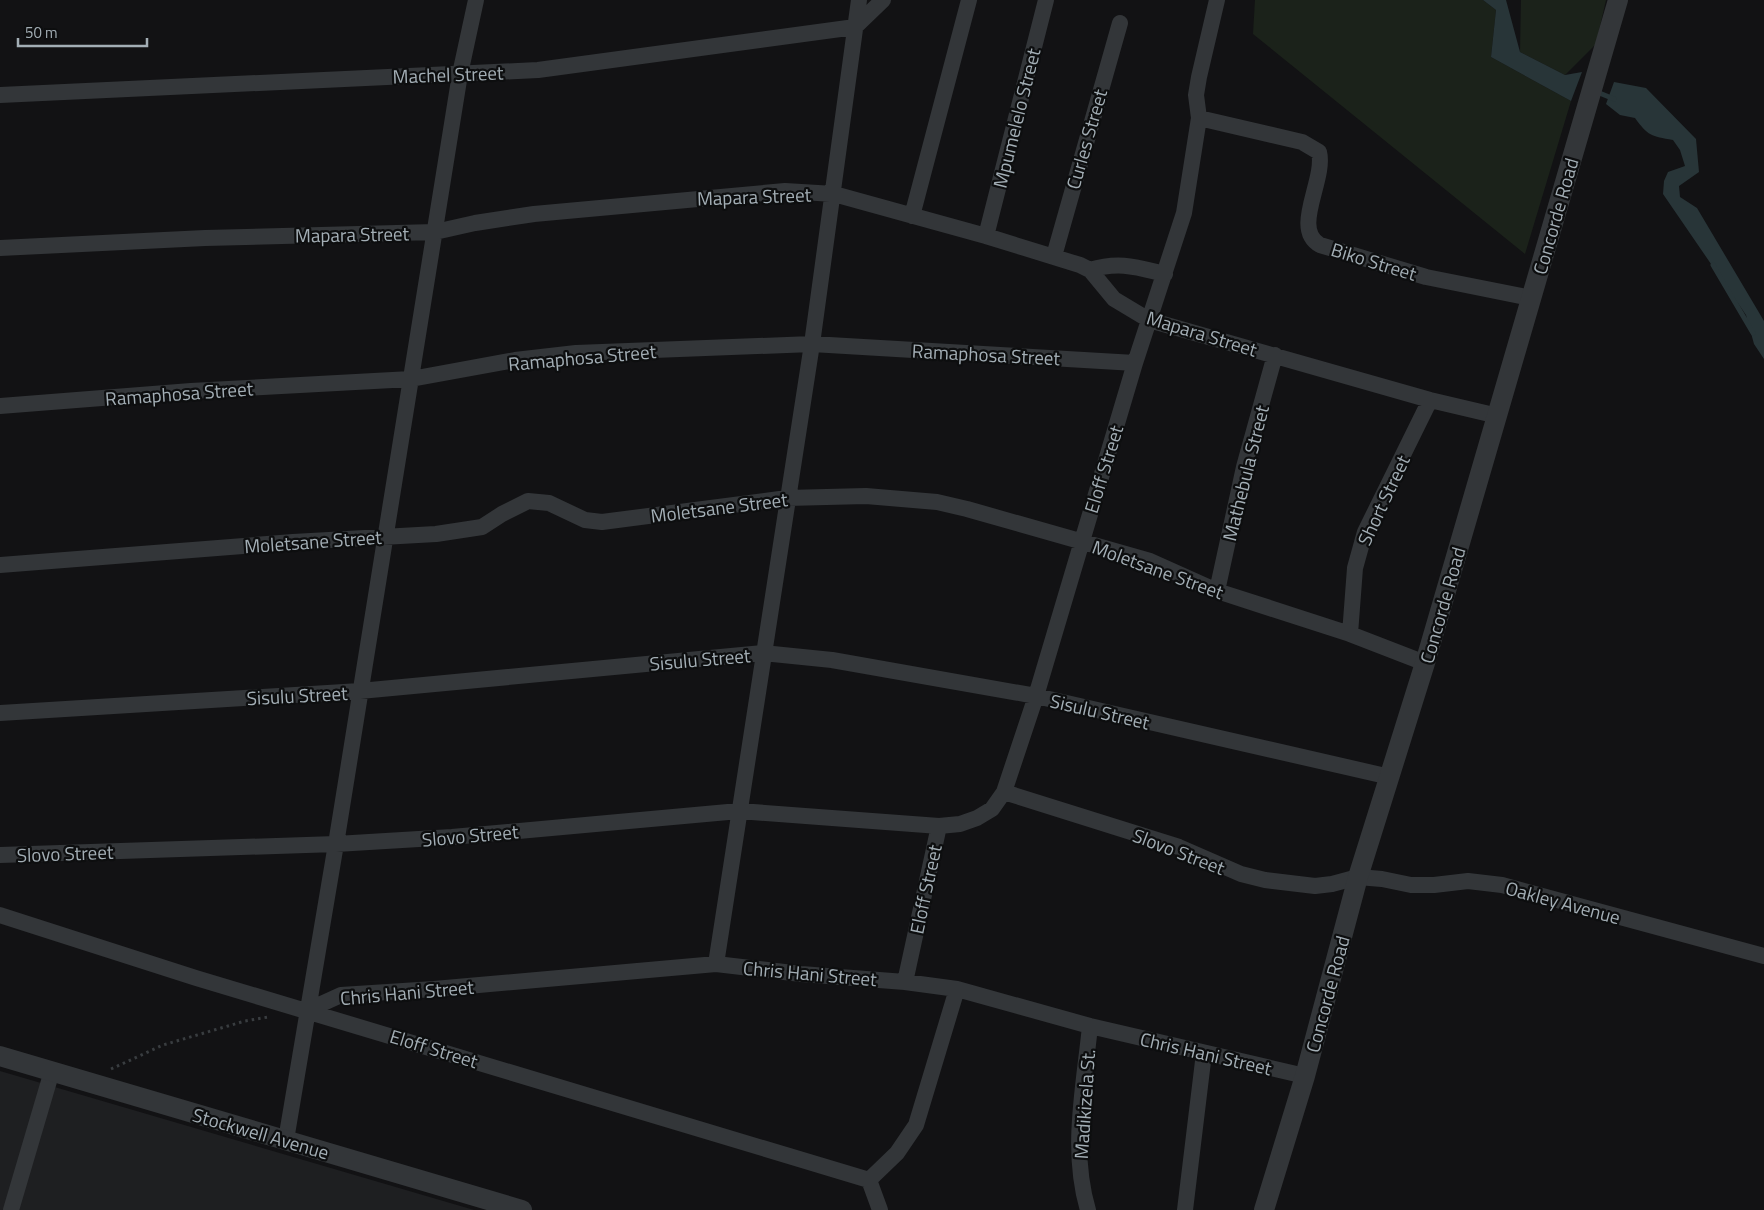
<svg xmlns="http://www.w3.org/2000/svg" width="1764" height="1210" viewBox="0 0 1764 1210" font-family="'Titillium Web',sans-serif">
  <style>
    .built { fill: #1e1f21 }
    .green { fill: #1b221a }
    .water { fill: #283538 }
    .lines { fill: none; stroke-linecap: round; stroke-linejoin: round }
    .stream { stroke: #283538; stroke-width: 5 }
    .path { stroke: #393d40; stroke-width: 3; stroke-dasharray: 2.5 4; stroke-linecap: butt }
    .minor { stroke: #333639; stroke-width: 16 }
    .tertiary { stroke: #333639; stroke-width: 20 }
    .labels { text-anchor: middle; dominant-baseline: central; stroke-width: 4.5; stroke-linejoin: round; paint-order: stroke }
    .street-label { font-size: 19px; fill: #a3aeb5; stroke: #0d0e0f }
  </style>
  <rect width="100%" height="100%" fill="#121214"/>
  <path class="built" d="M 0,1071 L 474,1210 L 0,1210 Z"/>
  <path class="green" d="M 1255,0 L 1483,0 L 1496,10 L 1491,57 L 1571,101 L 1525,254 L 1253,34 Z
    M 1521,0 L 1606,0 L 1596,44 L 1565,75 L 1520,52 Z"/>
  <path class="water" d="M 1483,0 L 1506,0 L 1520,52 L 1565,75 L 1582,72 L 1571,101 L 1491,57 L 1496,10 Z
    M 1614,82 L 1646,88 L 1696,139 L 1699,172 L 1679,186 L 1680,197 L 1697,208 L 1764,321 L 1764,359 L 1754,344 L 1746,315 L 1663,194 L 1664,181 L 1668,172 L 1685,166 L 1680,150 L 1673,140 C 1651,136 1648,136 1635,118 L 1620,115 L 1606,104 Z"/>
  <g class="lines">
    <path class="stream" d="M 1597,92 L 1614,99
      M 1713,265 L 1753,333"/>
    <path class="path" d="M 111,1069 L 163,1045 L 245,1021 L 268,1017"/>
    <path class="minor" d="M 0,95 L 538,70 L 855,27 L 883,0
      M 1199,118 L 1302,142 L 1319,152 C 1326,180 1291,229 1320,245 L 1426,277 L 1531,298
      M 912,216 L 969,0
      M 986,236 L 1046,0
      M 0,248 L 205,238 L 435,232 L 475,223 L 534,214 L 785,191 L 834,194 L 986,236 L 1080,265 L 1090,270 L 1114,299 L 1149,320 L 1430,400 L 1498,416
      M 1054,256 L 1120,23
      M 1090,270 C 1119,261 1136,267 1165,274
      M 0,406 L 191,391 L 411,379 L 515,360 L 576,353 L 812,344 L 1135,363
      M 0,565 L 293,542 L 436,534 L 482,527 L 502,514 L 528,501 L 549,503 L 585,520 L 602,522 L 787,498 L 866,496 L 937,502 L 967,509 L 1150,561 L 1217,591 L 1350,634 L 1425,663
      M 1217,591 L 1244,467 L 1275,355
      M 1350,634 L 1355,568 L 1365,532 L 1430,400
      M 0,713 L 360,691 L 763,653 L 832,660 L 1036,696 L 1390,777
      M 1004,792 L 1179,847 L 1241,874 L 1265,880 L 1315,886 L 1332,884 L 1358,877 L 1382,879 L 1411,885 L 1434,885 L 1468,881 L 1502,885 L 1764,956
      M 0,855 L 336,844 L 452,837 L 739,811 L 939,826
      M 0,915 L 196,978 L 869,1180
      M 716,964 L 812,344 L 859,0
      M 905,982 L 939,826 L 960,824 L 977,818 L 992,809 L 1004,792 L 1036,696 L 1135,363 L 1184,213 L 1199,118 L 1196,95 L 1199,77 L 1217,0
      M 308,1010 L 341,995 L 434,989 L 716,964 L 801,974 L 905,982 L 957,989 L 1090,1026 L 1305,1076
      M 286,1140 L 336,844 L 460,74 L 476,0
      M 11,1210 L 52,1071
      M 880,1210 L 869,1180 L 897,1153 L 916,1125 L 957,989
      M 1088,1210 C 1070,1150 1084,1087 1090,1026
      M 1185,1210 L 1204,1053"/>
    <path class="tertiary" d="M 0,1056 L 522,1210
      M 1264,1210 L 1305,1076 L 1358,877 L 1425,663 L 1618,0"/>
  </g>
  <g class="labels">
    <g class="street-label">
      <text transform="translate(448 74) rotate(-2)">Machel Street</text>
      <text transform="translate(1016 118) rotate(-76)">Mpumelelo Street</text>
      <text transform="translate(1086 139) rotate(-74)">Curles Street</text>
      <text transform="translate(754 196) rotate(-2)">Mapara Street</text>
      <text transform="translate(1555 216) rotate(-74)">Concorde Road</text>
      <text transform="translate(352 234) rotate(-1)">Mapara Street</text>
      <text transform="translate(1374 261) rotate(17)">Biko Street</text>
      <text transform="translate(1202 333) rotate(17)">Mapara Street</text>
      <text transform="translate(986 354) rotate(3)">Ramaphosa Street</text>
      <text transform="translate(582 357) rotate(-5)">Ramaphosa Street</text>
      <text transform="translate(179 393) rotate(-4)">Ramaphosa Street</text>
      <text transform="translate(1103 469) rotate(-73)">Eloff Street</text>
      <text transform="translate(1245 473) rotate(-76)">Mathebula Street</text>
      <text transform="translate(1383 500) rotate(-65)">Short Street</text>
      <text transform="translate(719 507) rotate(-7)">Moletsane Street</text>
      <text transform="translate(313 541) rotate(-4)">Moletsane Street</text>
      <text transform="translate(1158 569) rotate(20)">Moletsane Street</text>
      <text transform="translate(1442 605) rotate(-74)">Concorde Road</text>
      <text transform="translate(700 659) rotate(-5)">Sisulu Street</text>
      <text transform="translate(297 695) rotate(-3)">Sisulu Street</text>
      <text transform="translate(1100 711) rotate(13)">Sisulu Street</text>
      <text transform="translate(470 835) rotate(-5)">Slovo Street</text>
      <text transform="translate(1179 851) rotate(21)">Slovo Street</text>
      <text transform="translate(65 853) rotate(-2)">Slovo Street</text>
      <text transform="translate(925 889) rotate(-78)">Eloff Street</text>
      <text transform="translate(1563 902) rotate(15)">Oakley Avenue</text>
      <text transform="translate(810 973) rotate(5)">Chris Hani Street</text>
      <text transform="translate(407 992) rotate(-5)">Chris Hani Street</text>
      <text transform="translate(1327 994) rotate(-75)">Concorde Road</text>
      <text transform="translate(434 1048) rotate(17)">Eloff Street</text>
      <text transform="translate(1206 1053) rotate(13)">Chris Hani Street</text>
      <text transform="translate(1084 1104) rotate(-86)">Madikizela St.</text>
      <text transform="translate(261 1133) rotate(16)">Stockwell Avenue</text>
    </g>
  </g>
  <path d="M18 38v8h129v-8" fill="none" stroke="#a3aeb5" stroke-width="2.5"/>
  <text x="25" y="38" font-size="15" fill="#a3aeb5" stroke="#0d0e0f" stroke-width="4" paint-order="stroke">50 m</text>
</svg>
